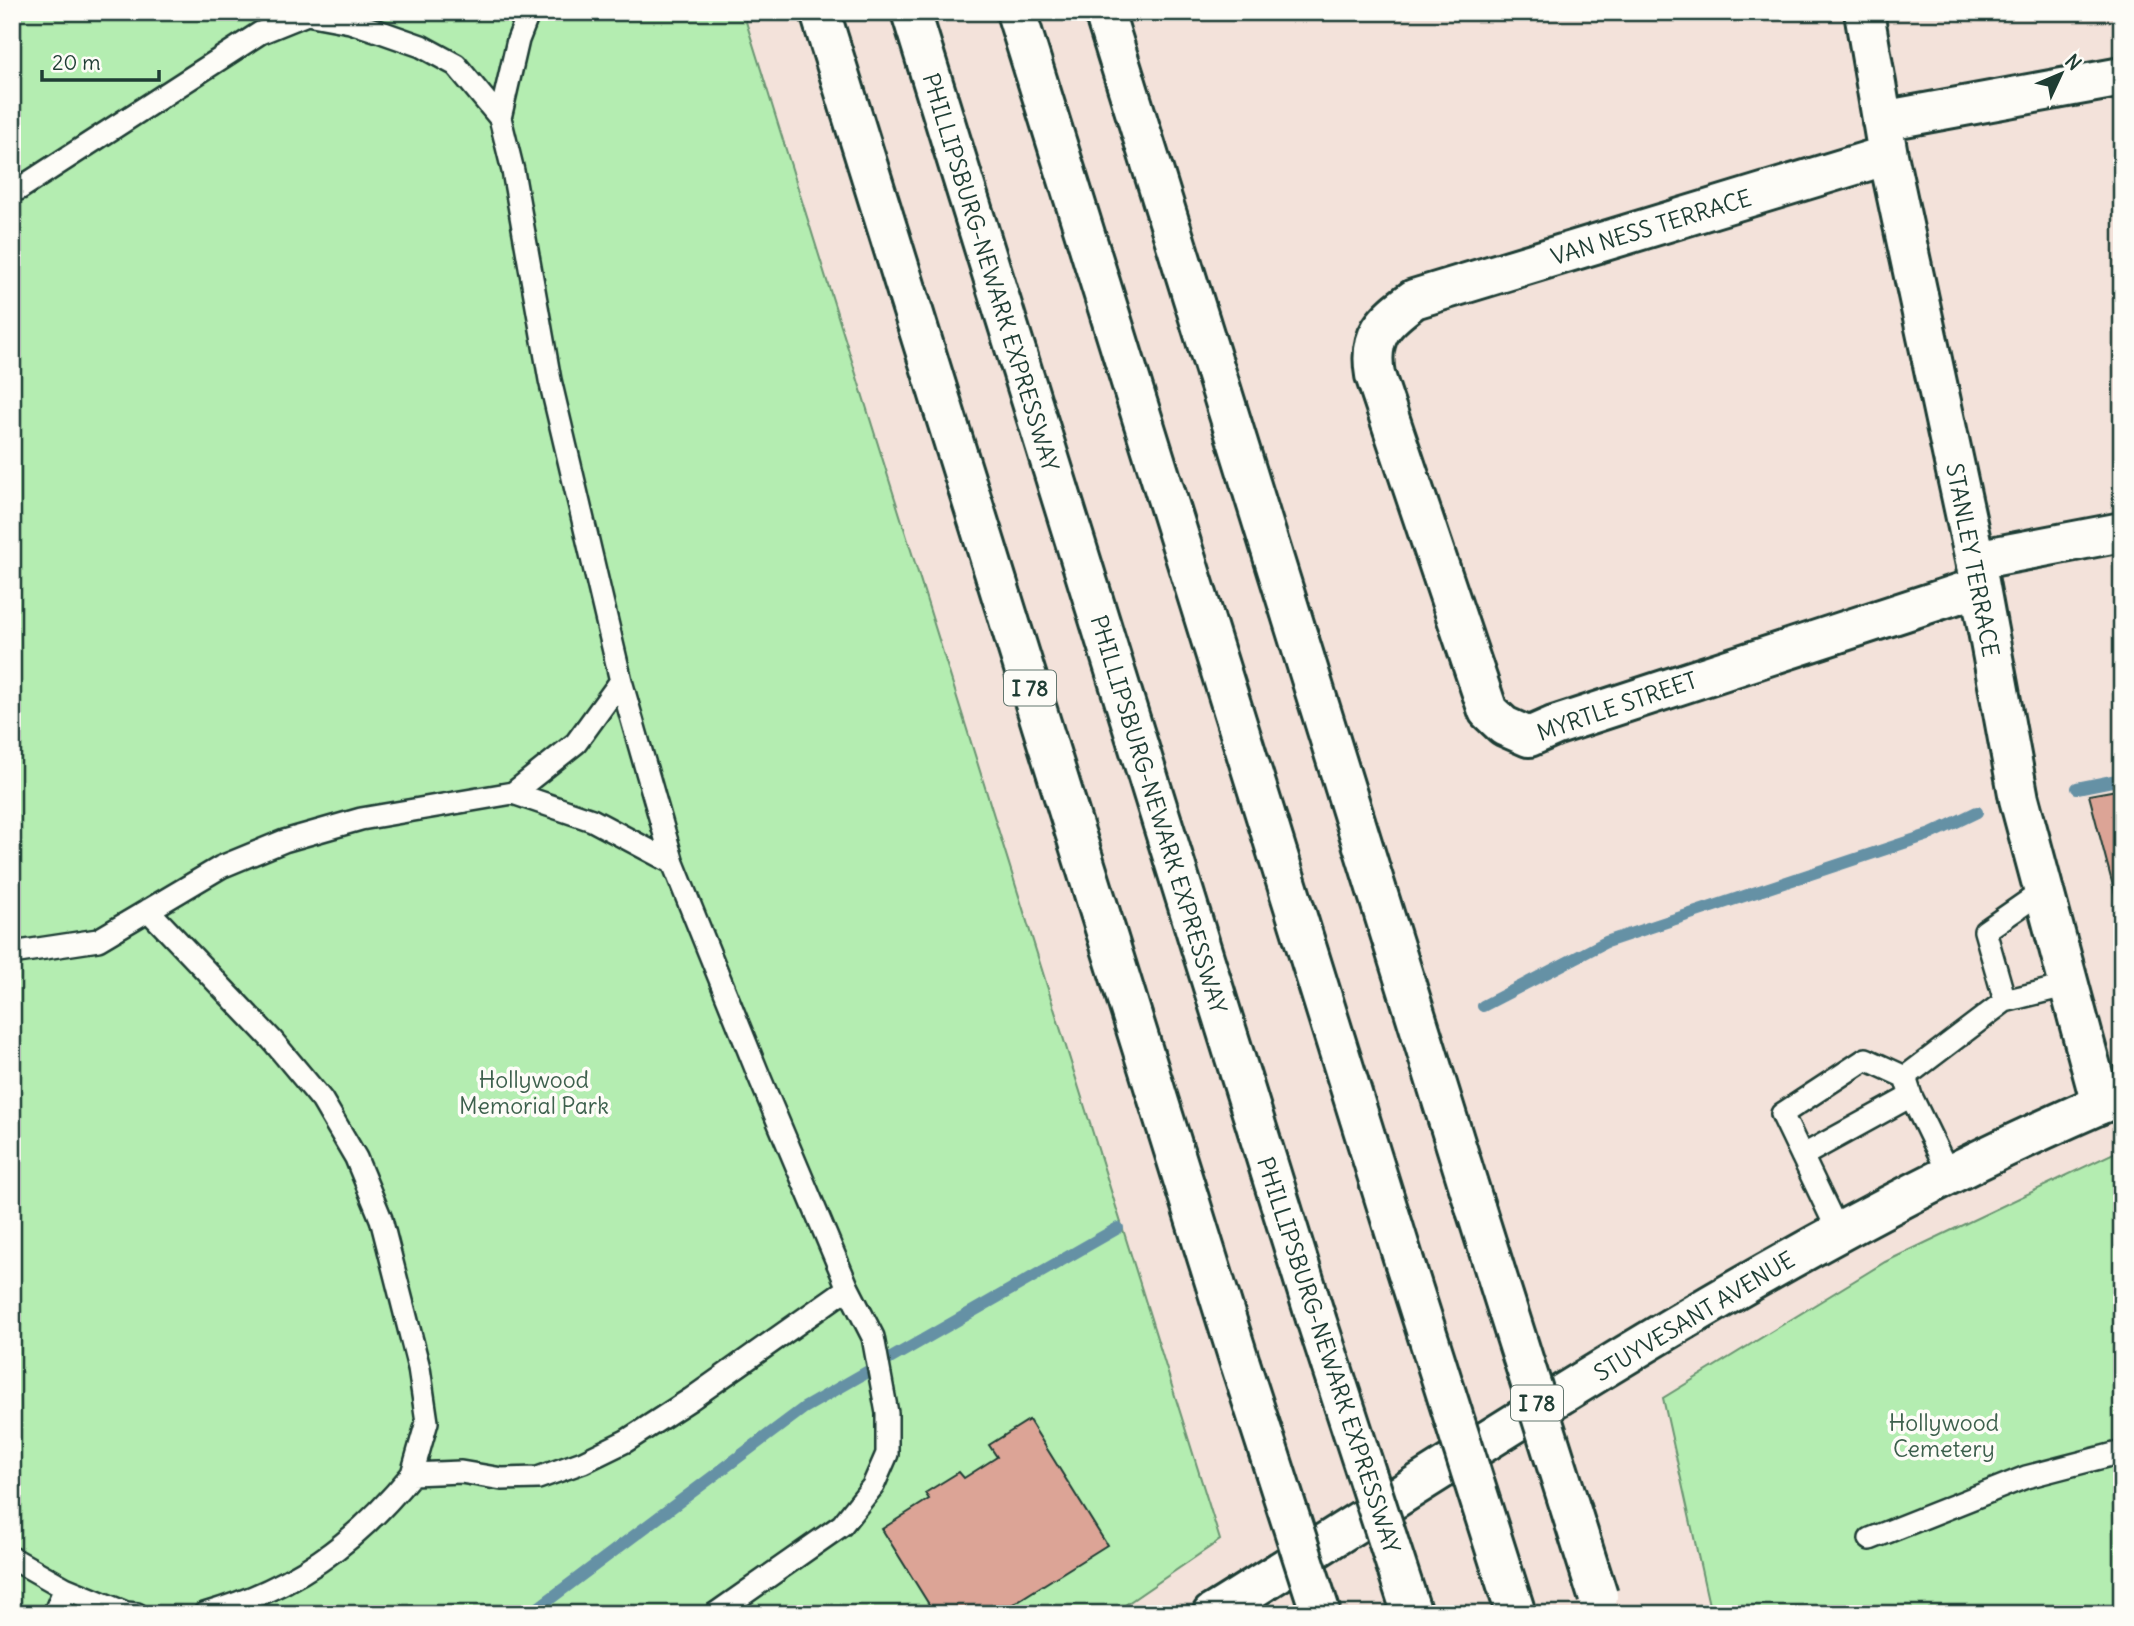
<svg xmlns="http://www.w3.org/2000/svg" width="2134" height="1626" viewBox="0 0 2134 1626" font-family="Delius,sans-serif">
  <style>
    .green { fill: #b4edb1; stroke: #6a9572; stroke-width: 2 }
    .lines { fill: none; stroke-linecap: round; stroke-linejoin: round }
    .stream { stroke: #6591a5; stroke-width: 12 }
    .building { fill: #dca496; stroke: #1f3d34; stroke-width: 2 }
    .service-casing { stroke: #1f3d34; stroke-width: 26 }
    .minor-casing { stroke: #1f3d34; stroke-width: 44 }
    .secondary-casing { stroke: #1f3d34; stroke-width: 44 }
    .motorway-casing { stroke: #1f3d34; stroke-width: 44 }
    .service { stroke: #fdfcf7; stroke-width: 21 }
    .minor { stroke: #fdfcf7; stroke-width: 38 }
    .secondary { stroke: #fdfcf7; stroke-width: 38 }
    .motorway { stroke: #fdfcf7; stroke-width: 38 }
    .motorway-bridge-casing { stroke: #1f3d34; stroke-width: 44; stroke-linecap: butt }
    .motorway-bridge { stroke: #fdfcf7; stroke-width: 38 }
    .labels { text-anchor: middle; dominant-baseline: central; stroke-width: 7; stroke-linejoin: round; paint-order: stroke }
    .shield { fill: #fdfcf7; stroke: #62766e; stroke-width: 2 }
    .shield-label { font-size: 21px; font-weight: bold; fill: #1f3d34 }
    .street-label { font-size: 23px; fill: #1f3d34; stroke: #fdfcf7 }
    .park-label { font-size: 23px; fill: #3d604d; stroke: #fdfcf7 }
  </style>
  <rect width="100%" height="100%" fill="#f3e2da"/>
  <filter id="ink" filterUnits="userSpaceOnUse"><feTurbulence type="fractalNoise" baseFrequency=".0143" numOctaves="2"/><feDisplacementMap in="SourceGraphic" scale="14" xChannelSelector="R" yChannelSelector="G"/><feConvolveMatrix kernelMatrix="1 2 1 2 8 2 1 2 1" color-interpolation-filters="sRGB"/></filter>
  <g filter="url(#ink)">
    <path class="green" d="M 12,12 L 743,12 L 1220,1540 L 1112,1614 L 12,1614 Z
      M 2122,1149 L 2122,1614 L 1711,1614 L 1663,1398 L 1885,1262 Z"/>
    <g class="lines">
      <path class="stream" d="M 2077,788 L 2122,779
        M 1483,1006 L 1606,942 L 1931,834 L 1977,812
        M 530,1614 L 804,1408 L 1118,1228"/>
    </g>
    <path class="building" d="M 2122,789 L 2122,920 L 2089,795 Z
      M 1029,1420 L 1107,1545 L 997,1614 L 935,1614 L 882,1529 L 929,1499 L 925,1493 L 959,1472 L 964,1478 L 997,1457 L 989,1445 Z"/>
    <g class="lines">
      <defs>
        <path id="service" d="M 500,118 L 518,40 L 529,12
          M 12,181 L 19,189 L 260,33 L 307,14 L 350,22 L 384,33 L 421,46 L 456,65 L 500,118 L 513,171 L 550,380 L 621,681 L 673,863
          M 513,793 L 576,743 L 621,681
          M 2044,890 L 1985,931 L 2005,1001 L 2069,985
          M 148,910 L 272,1040 L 322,1100 L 356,1158 L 381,1219 L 419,1368 L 427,1422 L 412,1474
          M 12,953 L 98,940 L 221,867 L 284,841 L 361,819 L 513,793 L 592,820 L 673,863 L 759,1076 L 848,1288 L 873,1337 L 887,1413 L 887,1454 L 873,1486 L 842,1525 L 715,1614
          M 1911,1096 L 1949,1174
          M 1802,1156 L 1911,1096 L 1905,1077
          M 1838,1231 L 1782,1114 L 1866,1059 L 1905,1077 L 2005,1001
          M 1870,1539 L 2026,1477 L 2122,1452
          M 12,1558 L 65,1588 L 126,1613 L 137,1614
          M 54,1614 L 65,1588
          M 204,1614 C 293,1589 354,1545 412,1474 L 461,1472 L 502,1479 L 538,1478 L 583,1462 L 626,1441 L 691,1399 L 848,1288"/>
        <path id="minor" d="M 1864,12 L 1888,155 L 1975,560 L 2019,799 L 2101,1104
          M 1882,121 L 2122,77
          M 1888,155 L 1414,299 C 1384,321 1368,335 1375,375 L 1488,711 L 1504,726 L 1529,737 L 1554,726 L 1979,587
          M 1975,560 L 2122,532"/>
        <path id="secondary" d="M 1212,1614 C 1509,1429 1799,1231 2122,1095"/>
        <path id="motorway" d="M 820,12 L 1240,1363
          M 911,12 L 1316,1319
          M 1016,12 L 1404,1261
          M 1104,12 L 1476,1210"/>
      </defs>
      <use href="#service" class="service-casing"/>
      <use href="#minor" class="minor-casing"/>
      <use href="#secondary" class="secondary-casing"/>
      <use href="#motorway" class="motorway-casing"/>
      <use href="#service" class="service"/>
      <use href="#minor" class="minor"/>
      <use href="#secondary" class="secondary"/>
      <use href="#motorway" class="motorway"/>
      <defs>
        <path id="motorway-bridge" d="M 1476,1210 L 1598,1596
          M 1404,1261 L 1516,1614
          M 1316,1319 L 1412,1614
          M 1240,1363 L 1321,1614"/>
      </defs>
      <use href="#motorway-bridge" class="motorway-bridge-casing"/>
      <use href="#motorway-bridge" class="motorway-bridge"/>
    </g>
  </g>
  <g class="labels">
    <g class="shield">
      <rect x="1004" y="670.5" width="52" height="35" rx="5"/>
      <rect x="1511" y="1385.5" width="52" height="35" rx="5"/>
    </g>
    <g class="shield-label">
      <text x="1030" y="688">I 78</text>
      <text x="1537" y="1403">I 78</text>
    </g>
    <g class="street-label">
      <text transform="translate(1651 227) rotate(-17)">VAN NESS TERRACE</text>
      <text transform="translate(991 272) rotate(73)">PHILLIPSBURG-NEWARK EXPRESSWAY</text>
      <text transform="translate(1973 560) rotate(79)">STANLEY TERRACE</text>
      <text transform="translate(1617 706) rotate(-19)">MYRTLE STREET</text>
      <text transform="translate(1159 814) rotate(73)">PHILLIPSBURG-NEWARK EXPRESSWAY</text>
      <text transform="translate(1694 1316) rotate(-31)">STUYVESANT AVENUE</text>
      <text transform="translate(1329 1355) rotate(72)">PHILLIPSBURG-NEWARK EXPRESSWAY</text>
    </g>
    <g class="park-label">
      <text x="534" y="1079">Hollywood<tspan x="534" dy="26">Memorial Park</tspan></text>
      <text x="1944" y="1422">Hollywood<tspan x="1944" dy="26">Cemetery</tspan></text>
    </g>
  </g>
  <rect width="2134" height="1626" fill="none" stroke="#fdfcf7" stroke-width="42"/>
  <rect x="21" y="21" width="2092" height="1584" fill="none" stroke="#1f3d34" stroke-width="2.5" filter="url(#ink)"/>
  <g transform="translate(2061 74) rotate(46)" stroke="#fdfcf7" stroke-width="5" paint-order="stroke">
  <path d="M0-5L12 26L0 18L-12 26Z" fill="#1f3d34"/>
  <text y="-10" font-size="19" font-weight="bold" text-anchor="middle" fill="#1f3d34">N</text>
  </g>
  <path d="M42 70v10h117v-10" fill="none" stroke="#1f3d34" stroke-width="3.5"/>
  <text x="52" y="70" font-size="21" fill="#1f3d34" stroke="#fdfcf7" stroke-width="5" paint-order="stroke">20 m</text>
</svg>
